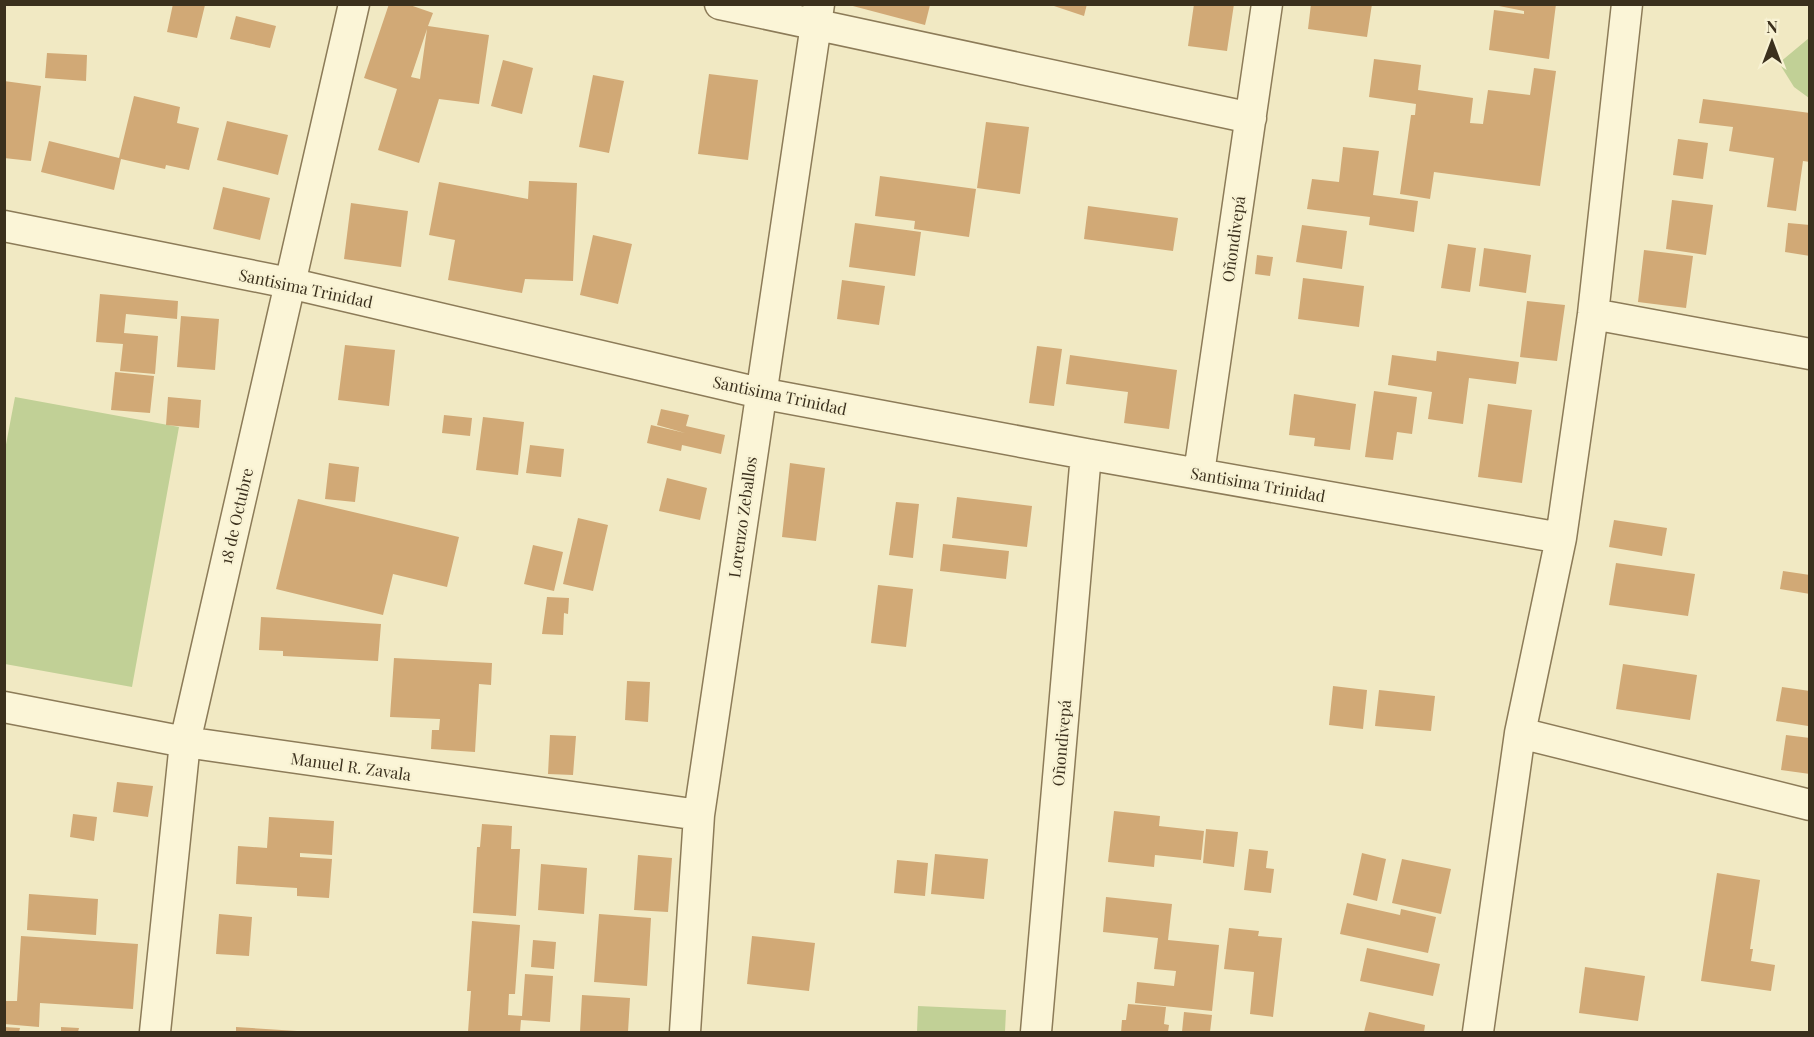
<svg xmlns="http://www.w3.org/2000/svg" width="1814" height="1037" viewBox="0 0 1814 1037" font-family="'Playfair Display',serif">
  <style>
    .green { fill: #c1d096 }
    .building { fill: #d1a976; fill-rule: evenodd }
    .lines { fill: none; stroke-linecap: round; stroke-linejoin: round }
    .street-casing { stroke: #8c7b58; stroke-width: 33 }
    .street { stroke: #fbf5d7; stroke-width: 30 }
    .labels { text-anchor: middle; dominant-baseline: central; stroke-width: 4.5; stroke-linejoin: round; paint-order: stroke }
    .street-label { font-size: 16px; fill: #3b301d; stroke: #f8f2d3 }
  </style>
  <rect width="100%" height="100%" fill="#f1e9c3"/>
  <path class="green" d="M 1809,38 L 1809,98 L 1794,87 L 1779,63 Z
    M 15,397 L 179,427 L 132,687 L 5,664 L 4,455 Z
    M 918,1006 L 1006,1010 L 1005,1032 L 917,1032 Z"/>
  <path class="building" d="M 173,4 L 205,5 L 197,38 L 167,32 Z
    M 389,4 L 407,4 L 433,13 L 428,26 L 489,35 L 479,104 L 439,99 L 419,163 L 378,150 L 397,89 L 364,78 ZM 427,29 L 420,79 L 411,77 Z
    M 1048,4 L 1087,4 L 1084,16 Z
    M 1194,4 L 1234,4 L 1227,51 L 1188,46 Z
    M 1311,4 L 1372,4 L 1367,37 L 1308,29 Z
    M 1489,4 L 1556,4 L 1549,59 L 1489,50 L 1494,10 L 1524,14 L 1524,11 Z
    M 849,5 L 930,5 L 925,25 Z
    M 236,16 L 276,26 L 270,48 L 230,39 Z
    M 47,53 L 87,55 L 86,81 L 45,78 Z
    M 1374,59 L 1421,65 L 1418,90 L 1473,98 L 1470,123 L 1483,124 L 1488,90 L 1530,95 L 1534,68 L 1556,71 L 1540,186 L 1434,172 L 1430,199 L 1400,194 L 1411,115 L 1415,115 L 1416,104 L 1369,97 Z
    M 503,60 L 533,68 L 522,114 L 491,106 Z
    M 709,74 L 758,80 L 748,160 L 698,154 Z
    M 593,75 L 624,81 L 609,153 L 579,147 Z
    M 4,81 L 41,86 L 31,161 L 4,158 Z
    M 134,96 L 180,107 L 177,123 L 199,128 L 189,170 L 166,165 L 165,169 L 121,159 L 114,190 L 41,172 L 49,141 L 119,158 Z
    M 1703,99 L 1810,113 L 1810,162 L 1803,161 L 1796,211 L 1767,207 L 1774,158 L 1729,151 L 1733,127 L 1699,123 Z
    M 227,121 L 288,135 L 278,175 L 217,160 Z
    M 986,122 L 1029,127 L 1020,194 L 977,188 Z
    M 1678,139 L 1708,143 L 1703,179 L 1673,175 Z
    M 1343,147 L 1379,151 L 1373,195 L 1418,201 L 1414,232 L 1369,225 L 1370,217 L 1307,209 L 1312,179 L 1339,182 Z
    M 880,176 L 976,189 L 969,237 L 914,229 L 915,221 L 875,216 Z
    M 529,181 L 577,183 L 573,281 L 525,279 L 522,293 L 448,280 L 455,240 L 429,235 L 439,182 L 528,199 Z
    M 223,187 L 270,198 L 260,240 L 213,229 Z
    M 1672,200 L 1713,205 L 1706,255 L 1666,249 Z
    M 351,203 L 408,211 L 401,267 L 344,259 Z
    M 1088,206 L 1178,218 L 1173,251 L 1084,239 Z
    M 855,223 L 921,232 L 915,276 L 849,267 Z
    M 1788,223 L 1810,225 L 1810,256 L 1785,252 Z
    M 1302,225 L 1347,231 L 1342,269 L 1296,262 Z
    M 593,235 L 632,244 L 618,304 L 580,295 Z
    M 1448,244 L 1476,248 L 1470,292 L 1441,288 Z
    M 1484,248 L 1531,255 L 1526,293 L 1479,286 Z
    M 1644,250 L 1693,256 L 1686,308 L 1638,302 Z
    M 1257,255 L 1273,257 L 1270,276 L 1255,274 Z
    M 1303,278 L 1364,286 L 1359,327 L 1298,319 Z
    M 842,280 L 885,286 L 879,325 L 837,319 Z
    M 100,294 L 178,301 L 177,319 L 126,314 L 124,333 L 158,336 L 155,374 L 120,371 L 123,344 L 96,342 Z
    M 1527,301 L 1565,305 L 1557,361 L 1520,357 Z
    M 181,316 L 219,319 L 215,370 L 177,367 Z
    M 345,345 L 395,350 L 389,406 L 338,400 Z
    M 1037,346 L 1062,349 L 1054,406 L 1029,403 Z
    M 1437,351 L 1519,362 L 1516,384 L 1469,378 L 1463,424 L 1428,419 L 1432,392 L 1388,385 L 1392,355 L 1436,361 Z
    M 1070,355 L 1177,370 L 1169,429 L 1124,423 L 1128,392 L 1066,384 Z
    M 115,372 L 154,376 L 150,413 L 111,410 Z
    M 1374,391 L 1417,397 L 1412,434 L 1397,432 L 1393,460 L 1365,457 Z
    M 1294,394 L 1356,404 L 1350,450 L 1314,446 L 1315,438 L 1289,435 Z
    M 168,397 L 201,400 L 199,428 L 166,425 Z
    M 1488,404 L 1532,410 L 1522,483 L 1478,477 Z
    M 661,409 L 689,415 L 686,426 L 725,435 L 721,454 L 682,445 L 681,451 L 647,443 L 651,425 L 685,433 L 657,425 Z
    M 444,415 L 472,418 L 470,436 L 442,433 Z
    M 483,417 L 524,422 L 518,475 L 476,470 Z
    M 530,445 L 564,449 L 561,477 L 526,473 Z
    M 329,463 L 359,467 L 355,502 L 325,499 Z
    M 790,463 L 825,468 L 816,541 L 782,537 Z
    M 667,478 L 707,488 L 700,520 L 659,511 Z
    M 957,497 L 1032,506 L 1027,547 L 952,538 Z
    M 298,499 L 459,537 L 447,587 L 393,574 L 383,615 L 276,589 Z
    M 896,502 L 919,504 L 913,558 L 889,555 Z
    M 578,518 L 608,525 L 593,591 L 563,584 Z
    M 1614,520 L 1667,528 L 1662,556 L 1609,547 Z
    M 943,544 L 1009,551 L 1006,579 L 940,571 Z
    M 533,545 L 563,552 L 554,591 L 524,584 Z
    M 1616,563 L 1695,574 L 1688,616 L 1609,605 Z
    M 1783,571 L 1810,575 L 1810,594 L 1780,589 Z
    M 878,585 L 913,589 L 906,647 L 871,643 Z
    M 547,597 L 569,598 L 568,614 L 564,613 L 563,635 L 542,634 Z
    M 261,617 L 381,624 L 378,661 L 283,656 L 283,651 L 259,650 Z
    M 394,658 L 492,663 L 491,685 L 479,684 L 475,752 L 431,749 L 432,730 L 439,730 L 440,719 L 390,717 Z
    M 1623,664 L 1697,675 L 1690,720 L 1616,709 Z
    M 627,681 L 650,682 L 648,722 L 625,720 Z
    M 1333,686 L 1367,690 L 1363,729 L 1329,725 Z
    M 1782,687 L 1810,691 L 1808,726 L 1776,721 Z
    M 1379,690 L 1435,696 L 1431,731 L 1375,726 Z
    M 550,735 L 576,736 L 573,775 L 548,774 Z
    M 1786,735 L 1810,738 L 1810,774 L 1781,770 Z
    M 117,782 L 153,786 L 148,817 L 113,812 Z
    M 1114,811 L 1160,816 L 1159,826 L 1204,831 L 1201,860 L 1155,855 L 1154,867 L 1108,862 Z
    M 73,814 L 97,817 L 94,841 L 70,837 Z
    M 269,817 L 334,821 L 332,855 L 300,853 L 300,857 L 332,859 L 329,898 L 297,896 L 297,888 L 236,884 L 238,846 L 267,848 Z
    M 482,824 L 512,826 L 511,849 L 520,849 L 516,916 L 473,913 L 477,847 L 480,847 Z
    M 1206,829 L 1238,832 L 1234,867 L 1203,863 Z
    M 1249,849 L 1268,851 L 1266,868 L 1274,869 L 1271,893 L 1244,890 Z
    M 1362,853 L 1386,859 L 1377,901 L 1353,895 Z
    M 935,854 L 988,859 L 984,899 L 931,894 Z
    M 638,855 L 672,858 L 668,912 L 634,910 Z
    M 1402,859 L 1451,869 L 1441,914 L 1392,903 Z
    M 897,860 L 928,863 L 925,896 L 894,893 Z
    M 541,864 L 587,868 L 584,914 L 538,910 Z
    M 1717,873 L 1760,880 L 1750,949 L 1753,949 L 1751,961 L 1775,965 L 1771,991 L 1701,981 Z
    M 29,894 L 98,899 L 96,935 L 27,930 Z
    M 1106,897 L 1172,904 L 1168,940 L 1219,945 L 1212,1011 L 1135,1003 L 1137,982 L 1174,986 L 1176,971 L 1154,969 L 1158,938 L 1103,932 Z
    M 1347,903 L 1400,915 L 1401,909 L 1436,917 L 1428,953 L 1340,934 Z
    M 219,914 L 252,917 L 249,956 L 216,954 Z
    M 599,914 L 651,918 L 647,986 L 594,982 Z
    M 472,921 L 520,925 L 515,994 L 509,994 L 508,1015 L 522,1016 L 525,974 L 553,976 L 550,1022 L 521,1020 L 520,1032 L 468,1032 L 471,991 L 467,991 Z
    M 1229,928 L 1259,931 L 1258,936 L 1282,938 L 1273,1017 L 1250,1014 L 1254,972 L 1224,969 Z
    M 21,936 L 138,944 L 133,1009 L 40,1003 L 39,1027 L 4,1024 L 4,1001 L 17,1001 Z
    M 752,936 L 815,943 L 809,991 L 747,984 Z
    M 533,940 L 556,942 L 554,969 L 531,967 Z
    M 1367,948 L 1440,964 L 1433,996 L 1360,981 Z
    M 1585,967 L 1645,976 L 1638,1021 L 1579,1013 Z
    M 582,995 L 630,998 L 628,1032 L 580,1032 Z
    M 1128,1004 L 1166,1007 L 1164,1024 L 1169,1025 L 1168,1032 L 1121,1032 L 1122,1020 L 1126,1020 Z
    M 1184,1012 L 1212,1015 L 1210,1032 L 1182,1032 Z
    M 1369,1012 L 1425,1025 L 1424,1032 L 1364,1032 Z
    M 4,1027 L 20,1028 L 19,1032 L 4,1032 Z
    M 61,1027 L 79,1028 L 78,1032 L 61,1032 Z
    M 236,1027 L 297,1031 L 297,1032 L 236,1032 Z"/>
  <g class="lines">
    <defs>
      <path id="street" d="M 720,4 L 1251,118
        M 4,226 L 289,283 L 760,393 L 1086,454 L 1561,538
        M 1593,314 L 1810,354
        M 1199,473 L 1267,4
        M 4,707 L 185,742 L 699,815
        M 1520,733 L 1810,805
        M 155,1032 L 185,742 L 354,4
        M 685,1032 L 699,815 L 819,4
        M 1036,1032 L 1086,454
        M 1478,1032 L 1520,733 L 1561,538 L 1593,314 L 1627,4"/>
    </defs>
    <use href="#street" class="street-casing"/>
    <use href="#street" class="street"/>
  </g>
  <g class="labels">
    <g class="street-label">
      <text transform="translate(1233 239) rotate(-82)">Oñondivepá</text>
      <text transform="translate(306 288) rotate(12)">Santisima Trinidad</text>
      <text transform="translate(780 395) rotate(12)">Santisima Trinidad</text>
      <text transform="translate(1258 484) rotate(10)">Santisima Trinidad</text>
      <text transform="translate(236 516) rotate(-77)">18 de Octubre</text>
      <text transform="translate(742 517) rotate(-82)">Lorenzo Zeballos</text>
      <text transform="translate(1061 743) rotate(-85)">Oñondivepá</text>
      <text transform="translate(351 766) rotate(8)">Manuel R. Zavala</text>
    </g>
  </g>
  <rect width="1814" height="1037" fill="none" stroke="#3b301d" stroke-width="12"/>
  <g transform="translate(1772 42)" stroke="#f8f2d3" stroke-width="4.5" paint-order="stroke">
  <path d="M0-4.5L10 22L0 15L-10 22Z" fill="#3b301d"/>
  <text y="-9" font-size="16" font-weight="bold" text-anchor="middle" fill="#3b301d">N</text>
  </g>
</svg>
